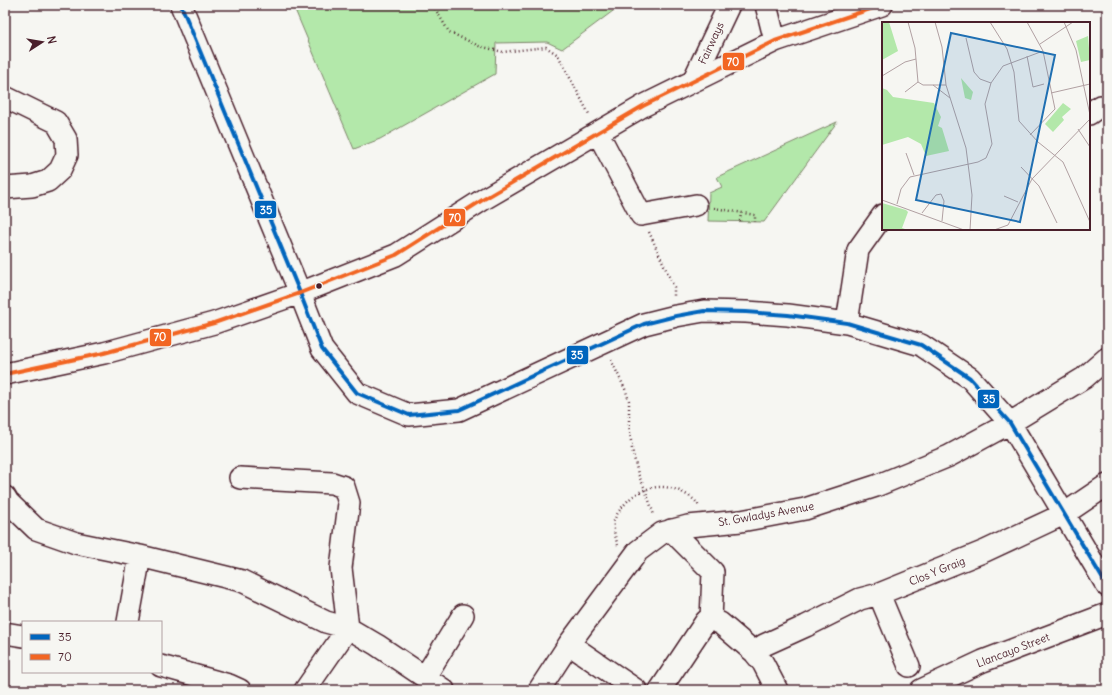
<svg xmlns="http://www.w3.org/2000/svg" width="1112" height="695" viewBox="0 0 1112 695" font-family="Delius,sans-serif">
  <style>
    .green { fill: #b3e8aa; stroke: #7e846a }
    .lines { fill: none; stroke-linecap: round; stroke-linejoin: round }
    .minor-casing { stroke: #4a1f2b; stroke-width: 24 }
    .path { stroke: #4a1f2b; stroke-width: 2.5; stroke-dasharray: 1 3; stroke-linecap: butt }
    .minor { stroke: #f6f6f2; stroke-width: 21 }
    .bus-1-casing { stroke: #f6f6f2; stroke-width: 7 }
    .bus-2-casing { stroke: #f6f6f2; stroke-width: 7 }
    .bus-1 { stroke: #0065bd; stroke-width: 4 }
    .bus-2 { stroke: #f26522; stroke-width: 4 }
    .bus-dot { fill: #4a1f2b; stroke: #f6f6f2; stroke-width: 1.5 }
    .labels { text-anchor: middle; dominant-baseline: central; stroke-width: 4; stroke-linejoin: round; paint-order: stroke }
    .street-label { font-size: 11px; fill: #4a1f2b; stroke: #f6f6f2 }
    .inset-road { fill: none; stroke: #b1a0a2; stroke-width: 1 }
    .view { fill: #1f6fb2; fill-opacity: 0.15; stroke: #1f6fb2; stroke-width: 2 }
    .inset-edge { fill: none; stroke: #4a1f2b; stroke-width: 2 }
    .line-badge { stroke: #f6f6f2; stroke-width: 1.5 }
    .badge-label { font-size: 11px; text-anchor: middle; font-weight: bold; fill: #fff }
  </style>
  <rect width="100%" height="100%" fill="#f6f6f2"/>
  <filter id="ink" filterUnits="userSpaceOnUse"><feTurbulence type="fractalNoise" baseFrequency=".025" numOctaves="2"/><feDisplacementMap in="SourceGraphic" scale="8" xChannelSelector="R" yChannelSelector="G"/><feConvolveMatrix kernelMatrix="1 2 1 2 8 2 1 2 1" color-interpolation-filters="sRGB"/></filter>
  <g filter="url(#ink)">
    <path class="green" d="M 293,5 L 621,5 L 562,49 L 547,42 L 496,43 L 495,74 L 380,139 L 354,149 Z
      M 837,122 L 764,222 L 708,221 L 709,193 L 722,187 L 717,177 Z"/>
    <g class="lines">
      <defs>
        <path id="minor" d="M 181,5 L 300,293 L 322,349 L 357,393 L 409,415 L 459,410 L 644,324 L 676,316 L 704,311 L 746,312 L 788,315 L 847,323 L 921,345 L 970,378 L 1010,423 L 1107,586
          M 766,5 L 775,41
          M 693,81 L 729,5
          M 5,97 L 56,122 L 66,139 L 67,155 L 60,170 L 48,181 L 32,186 L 5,188
          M 1089,114 L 1100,106
          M 598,133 L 641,215 L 696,205
          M 847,323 L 858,250 L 883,215
          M 5,374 L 104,353 L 214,323 L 300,293 L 396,255 L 484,199 L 643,106 L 775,41 L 882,5
          M 240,478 L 332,483 L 344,487 L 349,503 L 341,568 L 348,628 L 305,690
          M 5,497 L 8,502 L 36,529 L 76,543 L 140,556 L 242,581 L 326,622 L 348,628 L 377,645 L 444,690
          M 671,530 L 713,572 L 711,620
          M 128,622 L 140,556
          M 5,633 L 23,636
          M 569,644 L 636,690
          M 754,652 L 764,645 L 806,626 L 860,599 L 879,594
          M 161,666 L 229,685 L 240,690
          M 909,666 L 879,594 L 985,551 L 1064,514 L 1107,485
          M 425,677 L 463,615
          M 539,690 L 569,644 L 638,551 L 662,533 L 688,526 L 741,521 L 805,509 L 876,486 L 949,456 L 1010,423 L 1084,378 L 1107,358
          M 660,690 L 706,621 L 711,620 L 720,623 L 754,652 L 763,663 L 777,690
          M 921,690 L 983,661 L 1107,614"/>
      </defs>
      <use href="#minor" class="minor-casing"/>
      <path class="path" d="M 433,5 L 449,32 L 479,46 L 503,52 L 546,47 L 558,55 L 590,116
        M 714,208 L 755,215 L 755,222
        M 740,221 L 741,213
        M 649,232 L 674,287 L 674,298
        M 611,360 L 626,391 L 629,401 L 629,425 L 632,449 L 638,474 L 645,489 L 654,515
        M 618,545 C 615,538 613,529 614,521 C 616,515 620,509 624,505 C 639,487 661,482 682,492 C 689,496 695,499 699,506"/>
      <use href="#minor" class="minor"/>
      <defs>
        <path id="bus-1" d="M 181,5 L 300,293 L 322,349 L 357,393 L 409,415 L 459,410 L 644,324 L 676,316 L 704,311 L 746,312 L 788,315 L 847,323 L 921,345 L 970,378 L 1010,423 L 1107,586"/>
        <path id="bus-2" d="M 5,374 L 104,353 L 214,323 L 300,293 L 396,255 L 484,199 L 643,106 L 775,41 L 882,5"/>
      </defs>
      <use href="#bus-1" class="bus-1-casing"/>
      <use href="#bus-2" class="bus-2-casing"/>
      <use href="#bus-1" class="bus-1"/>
      <use href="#bus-2" class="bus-2"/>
    </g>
  </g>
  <circle class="bus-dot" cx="319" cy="286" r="3.5"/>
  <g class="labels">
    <g class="street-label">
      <text transform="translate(711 43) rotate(-65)">Fairways</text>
      <text transform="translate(766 514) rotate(-10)">St. Gwladys Avenue</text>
      <text transform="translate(937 571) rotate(-22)">Clos Y Graig</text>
      <text transform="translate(1013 650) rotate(-21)">Llancayo Street</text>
    </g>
  </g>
  <g transform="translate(882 22)">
    <rect width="208" height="208" fill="#f6f6f2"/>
    <path d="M 0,0 L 7,0 L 16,29 L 0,38 ZM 206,14 L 208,38 L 199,40 L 194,19 ZM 79,56 L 91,70 L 89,78 L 83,76 ZM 0,66 L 5,68 L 11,75 L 52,81 L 59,95 L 56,104 L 60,106 L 67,129 L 44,134 L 39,122 L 26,115 L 0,123 ZM 181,81 L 189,87 L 180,95 L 182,98 L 171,110 L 163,102 ZM 0,181 L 24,188 L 26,190 L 20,206 L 26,208 L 0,208 Z" fill="#b3e8aa"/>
    <path class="inset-road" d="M 26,0 L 33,26 L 36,60 L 41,63 L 64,63M 53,0 L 60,25 L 64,63 L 84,126 L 90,173 L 88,208M 108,0 L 125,27 L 132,50 L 137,99 L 156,120 L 181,140 L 208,200M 145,0 L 161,29 L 173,87 L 148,113M 182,0 L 194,28 L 208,93M 84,16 L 92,50 L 98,57 L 109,61M 158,22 L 191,0M 145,34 L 151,65 L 162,62M 0,54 L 23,40 L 34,37M 51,63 L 68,76M 23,70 L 36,60M 169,71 L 208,62M 196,107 L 208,125M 24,131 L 32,153M 139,145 L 157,164 L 175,201M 122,174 L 136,180M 0,178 L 82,208M 15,182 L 19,167 L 28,155 L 96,140 L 104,136 L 110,122 L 103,82 L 109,61 L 121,44 L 161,29M 40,191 L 54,173 L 59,172 L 62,179 L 60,199M 112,208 L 126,203 L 150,157 L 208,97"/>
    <path class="view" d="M 69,11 L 173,33 L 138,200 L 34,178 Z"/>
    <rect width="208" height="208" class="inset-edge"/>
  </g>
  <g class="line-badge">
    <rect x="722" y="52" width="23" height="19" rx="4" fill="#f26522"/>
    <rect x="254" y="200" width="23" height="19" rx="4" fill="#0065bd"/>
    <rect x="443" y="208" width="23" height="19" rx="4" fill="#f26522"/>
    <rect x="149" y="328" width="23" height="19" rx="4" fill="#f26522"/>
    <rect x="566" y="345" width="23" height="20" rx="4" fill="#0065bd"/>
    <rect x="977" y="389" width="23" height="20" rx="4" fill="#0065bd"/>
  </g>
  <g class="badge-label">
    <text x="733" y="66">70</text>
    <text x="266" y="214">35</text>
    <text x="455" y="222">70</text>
    <text x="160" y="341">70</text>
    <text x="577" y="359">35</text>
    <text x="989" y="403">35</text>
  </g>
  <rect width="1112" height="695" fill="none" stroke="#f6f6f2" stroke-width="20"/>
  <rect x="10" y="10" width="1092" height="675" fill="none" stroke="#4a1f2b" stroke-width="1.5" filter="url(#ink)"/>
  <rect x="22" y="621" width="140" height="52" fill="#f6f6f2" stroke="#b1a0a2"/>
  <rect x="30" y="634" width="20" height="6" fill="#0065bd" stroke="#b1a0a2"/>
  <text x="58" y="641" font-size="12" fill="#4a1f2b">35</text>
  <rect x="30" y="654" width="20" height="6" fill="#f26522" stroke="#b1a0a2"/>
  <text x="58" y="661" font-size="12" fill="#4a1f2b">70</text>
  <g transform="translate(42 42) rotate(78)" stroke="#f6f6f2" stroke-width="3" paint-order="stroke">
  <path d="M0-3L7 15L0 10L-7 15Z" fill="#4a1f2b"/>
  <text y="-6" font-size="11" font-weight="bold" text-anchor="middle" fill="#4a1f2b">N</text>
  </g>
</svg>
